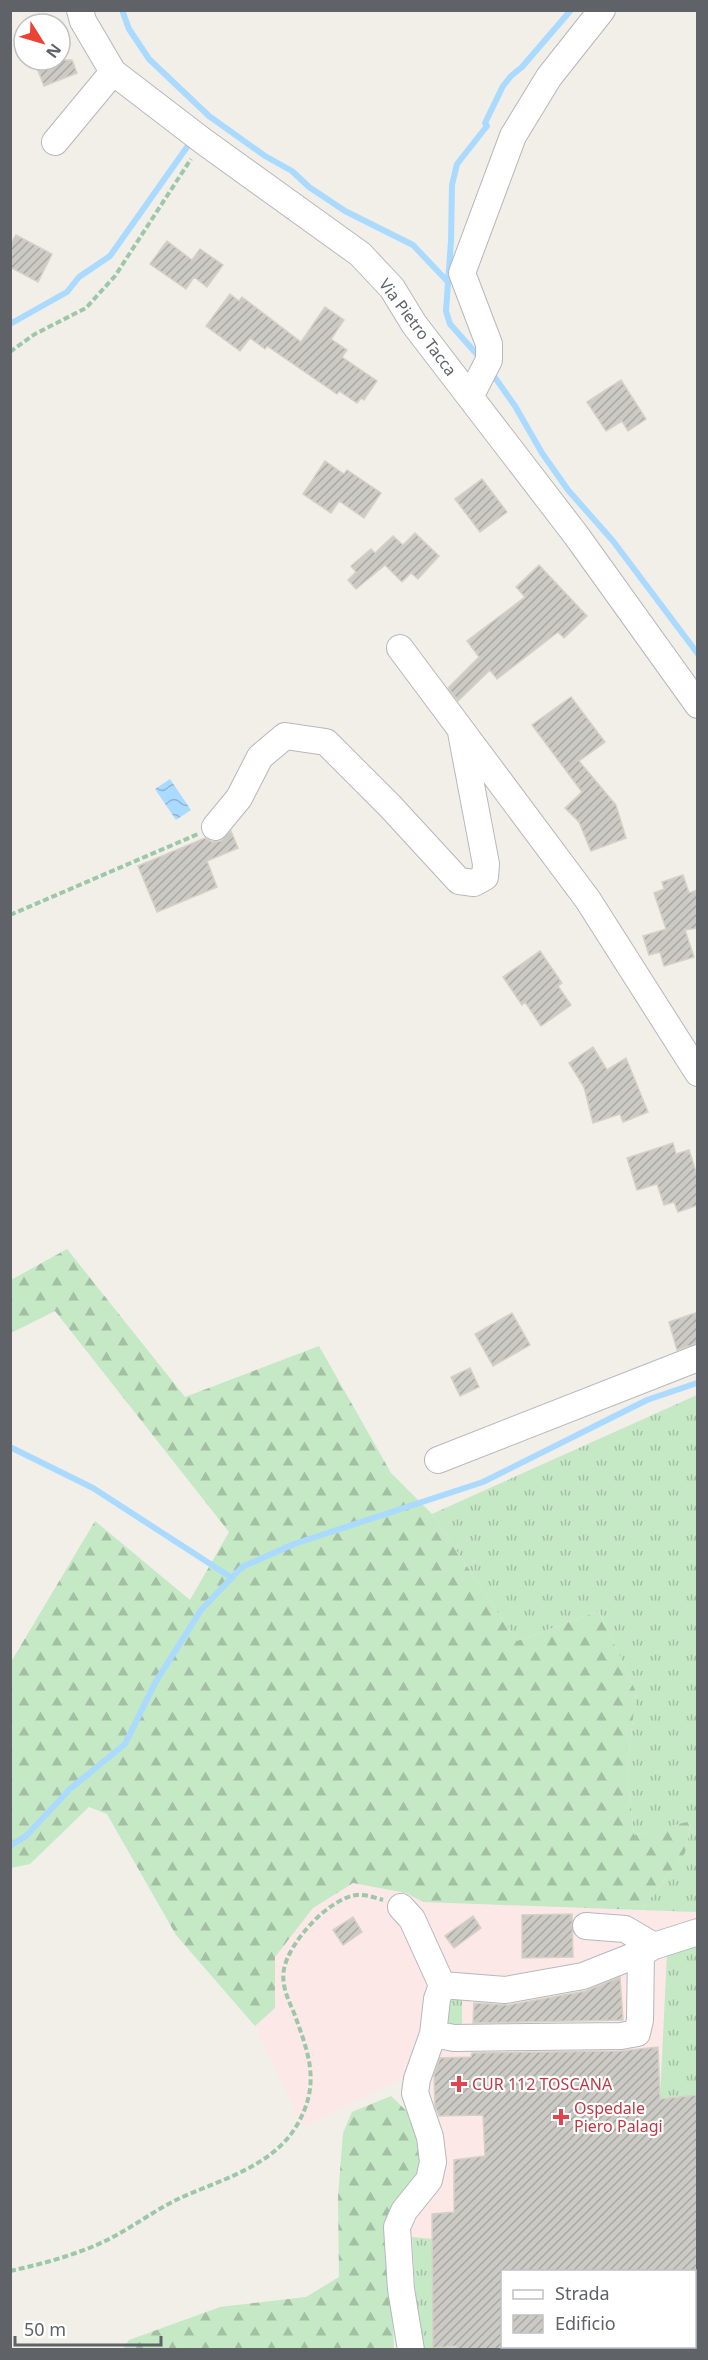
<svg xmlns="http://www.w3.org/2000/svg" width="708" height="2360" viewBox="0 0 708 2360" font-family="'Noto Sans',sans-serif">
  <style>
    .medical { fill: #fce8e6; fill-rule: evenodd }
    .grass { fill: url(#grass-tufts) }
    .forest { fill: url(#forest-firs) }
    .water { fill: url(#water-waves) }
    .lines { fill: none; stroke-linecap: round; stroke-linejoin: round }
    .stream { stroke: #aadaff; stroke-width: 6 }
    .building { fill: url(#building-hatch); stroke: #d6d1c6; stroke-width: 1.5 }
    .minor-casing { stroke: #b5b8bc; stroke-width: 28 }
    .path { stroke: #9cc7a9; stroke-width: 4; stroke-dasharray: 6 3; stroke-linecap: butt }
    .minor { stroke: #fff; stroke-width: 26 }
    .health-dot { fill: #e0444e; stroke: #fff; stroke-width: 2 }
    .labels { text-anchor: middle; dominant-baseline: central; stroke-width: 4.5; stroke-linejoin: round; paint-order: stroke }
    .street-label { font-size: 16px; fill: #5f6368; stroke: #fff }
    .health-label { font-size: 16px; fill: #be3a42; stroke: #fff; text-anchor: start }
  </style>
  <defs>
    <pattern id="grass-tufts" width="24" height="20" patternUnits="userSpaceOnUse" patternTransform="scale(1.5)"><rect width="24" height="20" fill="#c5e8c5"/><path d="M3 7l-1-3M5 7V3M7 7l1-3M15 17l-1-3M17 17v-4M19 17l1-3" fill="none" stroke="#a3c0a4"/></pattern>
    <pattern id="forest-firs" width="22" height="20" patternUnits="userSpaceOnUse" patternTransform="scale(1.5)"><rect width="22" height="20" fill="#c5e8c5"/><path d="M5 1l3.5 6h-7zM16 11l3.5 6h-7z" fill="#a3c0a4"/></pattern>
    <pattern id="water-waves" width="16" height="10" patternUnits="userSpaceOnUse" patternTransform="scale(1.5)"><rect width="16" height="10" fill="#aadaff"/><path d="M0 5q4-4 8 0t8 0" fill="none" stroke="#8eb4d2"/></pattern>
    <pattern id="building-hatch" width="6" height="6" patternUnits="userSpaceOnUse" patternTransform="scale(1.5)"><rect width="6" height="6" fill="#cccac5"/><path d="M-1 1l2-2M0 6l6-6M5 7l2-2" fill="none" stroke="#a9a8a4"/></pattern>
  </defs>
  <rect width="100%" height="100%" fill="#f1efe8"/>
  <path class="medical" d="M 354,1883 L 412,1895 L 423,1902 L 697,1912 L 697,2349 L 402,2349 L 394,2220 L 423,2090 L 404,2078 L 303,2127 L 255,2026 L 275,2008 L 275,1957 L 313,1908 ZM 502,2272 L 694,2272 L 694,2346 L 502,2346 Z"/>
  <path class="grass" d="M 697,1395 L 697,1912 L 641,1910 L 685,1853 L 691,1822 L 634,1835 L 627,1771 L 636,1692 L 599,1611 L 517,1641 L 432,1514 Z
    M 697,1940 L 697,2095 L 660,2099 L 667,1954 Z
    M 456,1997 L 462,1997 L 462,2034 L 450,2031 L 442,2009 L 450,2000 Z
    M 412,2237 L 433,2239 L 457,2264 L 432,2266 L 432,2291 L 454,2293 L 433,2318 L 433,2347 L 456,2346 L 458,2349 L 423,2349 L 415,2288 Z"/>
  <path class="forest" d="M 67,1249 L 185,1397 L 319,1346 L 391,1473 L 432,1514 L 517,1641 L 599,1611 L 636,1692 L 627,1771 L 634,1835 L 691,1821 L 685,1853 L 641,1910 L 423,1902 L 406,1893 L 353,1883 L 313,1908 L 275,1957 L 275,2008 L 255,2026 L 176,1935 L 107,1814 L 89,1807 L 30,1864 L 11,1868 L 11,1662 L 95,1521 L 190,1600 L 229,1532 L 55,1311 L 11,1333 L 11,1280 Z
    M 391,2096 L 421,2125 L 423,2182 L 389,2222 L 394,2349 L 122,2350 L 129,2340 L 220,2307 L 306,2297 L 339,2277 L 338,2197 L 343,2133 L 352,2112 Z"/>
  <path class="water" d="M 170,779 L 191,810 L 176,820 L 155,789 Z"/>
  <g class="lines">
    <path class="stream" d="M 122,10 L 129,29 L 149,59 L 209,116 L 265,156 L 292,171 L 309,187 L 345,211 L 413,245 L 448,282
      M 10,324 L 67,292 L 79,277 L 110,256 L 192,140
      M 481,359 L 450,324 L 446,311 L 451,241 L 452,185 L 457,164 L 487,126 L 485,123 L 503,86 L 511,76 L 522,67 L 571,10
      M 491,372 L 515,406 L 542,453 L 568,490 L 613,541 L 698,654
      M 10,1447 L 93,1488 L 232,1578
      M 10,1846 L 26,1836 L 70,1789 L 125,1744 L 155,1683 L 201,1610 L 242,1567 L 294,1544 L 483,1482 L 647,1400 L 697,1383"/>
  </g>
  <path class="building" d="M 34,60 L 72,60 L 77,73 L 44,86 Z
    M 16,235 L 52,254 L 38,282 L 10,267 L 10,245 Z
    M 167,241 L 192,260 L 200,249 L 223,265 L 207,287 L 194,277 L 186,289 L 150,264 Z
    M 230,294 L 239,301 L 242,297 L 301,342 L 325,307 L 344,320 L 331,339 L 347,350 L 342,357 L 377,381 L 364,400 L 361,398 L 357,403 L 339,391 L 337,394 L 267,346 L 265,349 L 250,338 L 240,351 L 206,326 Z
    M 621,380 L 646,419 L 628,431 L 622,421 L 606,431 L 587,402 Z
    M 325,461 L 344,474 L 347,470 L 381,493 L 364,518 L 339,501 L 331,513 L 303,494 Z
    M 482,479 L 507,512 L 480,532 L 455,499 Z
    M 415,533 L 439,556 L 418,579 L 411,573 L 402,582 L 385,565 L 356,589 L 348,580 L 356,572 L 351,566 L 371,549 L 375,553 L 393,536 L 403,545 Z
    M 539,565 L 587,616 L 564,638 L 558,632 L 497,679 L 490,670 L 458,701 L 448,688 L 479,657 L 467,641 L 525,597 L 516,587 Z
    M 571,697 L 605,742 L 579,761 L 616,805 L 626,838 L 591,851 L 579,822 L 565,808 L 582,792 L 532,725 Z
    M 231,831 L 238,848 L 207,861 L 217,887 L 157,912 L 138,866 L 205,838 L 212,842 L 221,841 Z
    M 683,875 L 689,893 L 698,890 L 698,928 L 685,930 L 694,957 L 664,966 L 660,952 L 649,955 L 643,936 L 666,929 L 654,893 L 664,889 L 662,882 Z
    M 540,951 L 562,983 L 558,986 L 571,1005 L 541,1026 L 525,1002 L 522,1005 L 503,977 Z
    M 593,1047 L 607,1070 L 626,1058 L 648,1112 L 623,1122 L 620,1114 L 593,1123 L 584,1087 L 569,1063 Z
    M 673,1143 L 676,1154 L 689,1150 L 698,1178 L 698,1205 L 678,1212 L 674,1202 L 664,1205 L 657,1184 L 637,1190 L 627,1158 Z
    M 698,1312 L 698,1343 L 677,1350 L 669,1322 Z
    M 512,1313 L 530,1345 L 493,1366 L 475,1334 Z
    M 470,1368 L 479,1387 L 460,1396 L 451,1377 Z
    M 572,1914 L 573,1957 L 522,1958 L 522,1915 Z
    M 473,1916 L 481,1928 L 454,1948 L 445,1936 Z
    M 353,1917 L 362,1932 L 343,1945 L 333,1930 Z
    M 620,1977 L 623,2020 L 473,2023 L 474,2003 L 508,2005 L 586,1991 Z
    M 658,2047 L 660,2099 L 698,2095 L 698,2271 L 502,2271 L 502,2349 L 458,2349 L 456,2346 L 433,2348 L 432,2214 L 454,2212 L 454,2160 L 485,2156 L 483,2115 L 439,2116 L 435,2106 L 434,2075 L 440,2058 L 471,2057 L 472,2053 L 621,2051 Z"/>
  <g class="lines">
    <defs>
      <path id="minor" d="M 80,10 L 83,21 L 113,72 L 203,141 L 360,254 L 392,288 L 414,324 L 576,535 L 698,705
        M 55,142 L 113,72
        M 470,397 L 489,360 L 489,344 L 462,273 L 513,136 L 549,77 L 602,10
        M 400,648 L 588,900 L 698,1073
        M 215,827 L 239,798 L 260,757 L 285,736 L 326,742 L 390,806 L 459,881 L 474,883 L 485,877 L 486,864 L 461,732
        M 438,1460 L 698,1358
        M 401,1907 L 412,1919 L 442,1985 L 505,1990 L 583,1976 L 641,1953 L 654,1946 L 698,1932
        M 586,1926 L 625,1929 L 654,1946
        M 433,2034 L 454,2038 L 621,2036 L 637,2033 L 640,2020 L 641,1953
        M 411,2350 L 401,2289 L 397,2227 L 404,2211 L 429,2180 L 433,2162 L 430,2137 L 415,2093 L 417,2079 L 433,2034 L 437,1999 L 442,1985"/>
    </defs>
    <use href="#minor" class="minor-casing"/>
    <path class="path" d="M 10,352 L 35,334 L 86,308 L 115,276 L 191,159
      M 10,915 L 198,834
      M 10,2271 C 42,2264 76,2255 105,2241 C 130,2229 152,2212 176,2200 C 218,2180 272,2168 297,2125 C 321,2084 309,2054 294,2013 C 288,1999 281,1985 284,1969 C 289,1942 329,1898 357,1895 C 365,1894 376,1898 383,1900"/>
    <use href="#minor" class="minor"/>
  </g>
  <g class="health-dot">
    <path d="M456 2075h6v6h6v6h-6v6h-6v-6h-6v-6h6z"/>
    <path d="M558 2108h6v6h6v6h-6v6h-6v-6h-6v-6h6z"/>
  </g>
  <g class="labels">
    <g class="street-label">
      <text transform="translate(418 327) rotate(53)">Via Pietro Tacca</text>
    </g>
    <g class="health-label">
      <text x="472" y="2084">CUR 112 TOSCANA</text>
      <text x="574" y="2108">Ospedale<tspan x="574" dy="18">Piero Palagi</tspan></text>
    </g>
  </g>
  <rect width="708" height="2360" fill="none" stroke="#5f6368" stroke-width="24"/>
  <rect x="501" y="2270" width="195" height="78" fill="#ffffff" stroke="#bfc1c3" stroke-width="1.5"/>
  <rect x="513" y="2290" width="30" height="9" fill="#ffffff" stroke="#bfc1c3" stroke-width="1.5"/>
  <text x="555" y="2300" font-size="18" fill="#5f6368">Strada</text>
  <rect x="513" y="2315" width="30" height="18" fill="url(#building-hatch)" stroke="#bfc1c3" stroke-width="1.5"/>
  <text x="555" y="2330" font-size="18" fill="#5f6368">Edificio</text>
  <g transform="translate(42 42) rotate(127)"><circle r="28" fill="#ffffff" stroke="#bfc1c3" stroke-width="1.5"/>
  <path d="M0-4.5L10 22L0 15L-10 22Z" fill="#ea4335"/>
  <text y="-9" font-size="16" font-weight="bold" text-anchor="middle" fill="#5f6368">N</text>
  </g>
  <path d="M15 2336v9h146v-9" fill="none" stroke="#5f6368" stroke-width="3"/>
  <text x="24" y="2336" font-size="18" fill="#5f6368" stroke="#ffffff" stroke-width="4.5" paint-order="stroke">50 m</text>
</svg>
